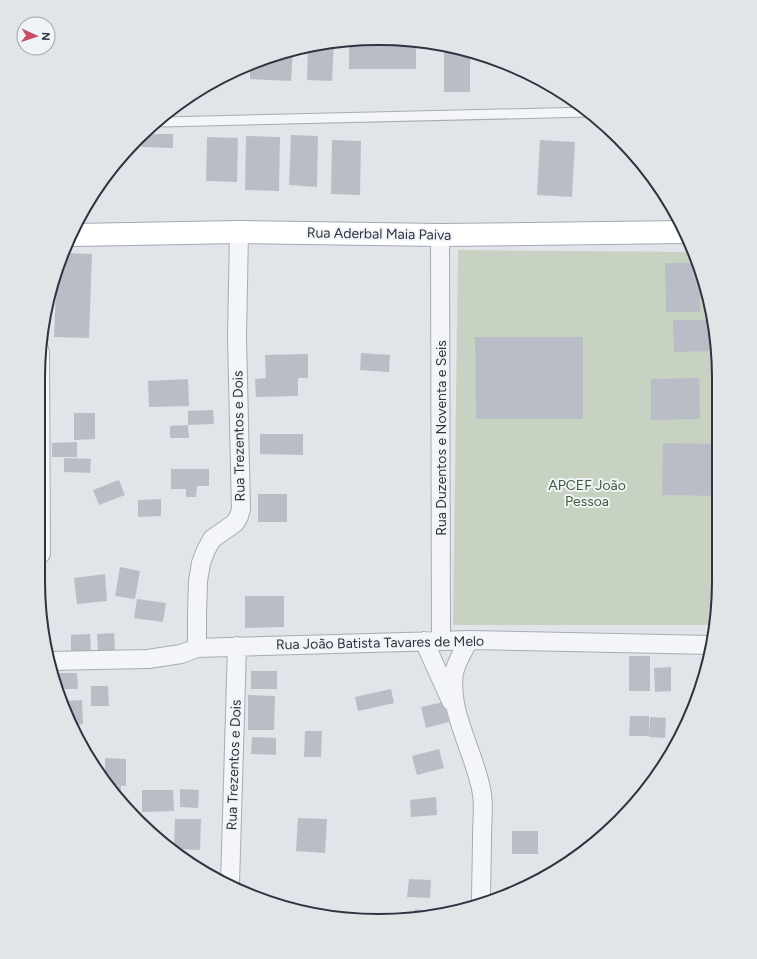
<svg xmlns="http://www.w3.org/2000/svg" width="757" height="959" viewBox="0 0 757 959" font-family="Figtree,sans-serif">
  <style>
    .green { fill: #c8d2c3 }
    .building { fill: #b9bec6 }
    .lines { fill: none; stroke-linecap: round; stroke-linejoin: round }
    .lane-casing { stroke: #a7acb3; stroke-width: 11 }
    .street-casing { stroke: #a7acb3; stroke-width: 20 }
    .primary-casing { stroke: #a1aab4; stroke-width: 24 }
    .lane { stroke: #f4f5f8; stroke-width: 9 }
    .street { stroke: #f4f5f8; stroke-width: 18 }
    .primary { stroke: #fff; stroke-width: 22 }
    .labels { text-anchor: middle; dominant-baseline: central; stroke-width: 4; stroke-linejoin: round; paint-order: stroke }
    .street-label { font-size: 14px; fill: #2b3440; stroke: #f1f4f7 }
    .park-label { font-size: 14px; fill: #415b39; stroke: #f1f4f7 }
    .rim { fill: none; stroke: #2b3440; stroke-width: 2 }
  </style>
  <rect width="100%" height="100%" fill="#e1e5e9"/>
  <path class="green" d="M 458,250 L 693,252 L 701,269 L 718,356 L 719,581 L 715,625 L 453,625 Z"/>
  <path class="building" d="M 401,39 L 416,41 L 416,69 L 349,69 L 349,40 Z
    M 334,41 L 332,81 L 307,80 L 308,47 Z
    M 444,46 L 470,51 L 470,92 L 444,92 Z
    M 293,51 L 291,81 L 250,79 L 250,65 L 269,56 Z
    M 473,52 L 486,57 L 473,57 Z
    M 144,134 L 173,134 L 173,148 L 142,147 L 142,136 Z
    M 291,135 L 318,136 L 317,187 L 289,185 Z
    M 246,136 L 280,137 L 279,191 L 245,190 Z
    M 207,137 L 238,138 L 237,182 L 206,181 Z
    M 332,140 L 361,141 L 360,195 L 331,194 Z
    M 540,140 L 575,142 L 572,197 L 537,195 Z
    M 65,253 L 92,254 L 89,338 L 54,337 L 57,268 Z
    M 665,263 L 698,263 L 700,267 L 700,312 L 666,312 Z
    M 673,320 L 711,320 L 717,351 L 674,352 Z
    M 475,337 L 583,337 L 583,419 L 476,419 Z
    M 361,353 L 390,355 L 389,372 L 360,370 Z
    M 308,354 L 308,378 L 298,378 L 298,396 L 256,397 L 255,379 L 266,378 L 265,355 Z
    M 699,378 L 700,419 L 651,420 L 651,379 Z
    M 188,379 L 189,406 L 149,407 L 148,381 Z
    M 213,410 L 214,424 L 188,425 L 188,411 Z
    M 74,413 L 95,413 L 95,439 L 74,440 Z
    M 188,425 L 189,438 L 170,438 L 170,426 Z
    M 260,434 L 303,434 L 303,455 L 260,454 Z
    M 77,442 L 77,457 L 52,457 L 52,443 Z
    M 663,443 L 719,444 L 719,496 L 662,495 Z
    M 64,458 L 91,459 L 90,473 L 64,472 Z
    M 171,469 L 209,469 L 209,486 L 197,486 L 196,497 L 186,497 L 186,489 L 171,489 Z
    M 119,480 L 125,495 L 99,505 L 93,490 Z
    M 258,494 L 287,494 L 287,522 L 258,522 Z
    M 161,499 L 161,516 L 138,517 L 138,500 Z
    M 120,567 L 140,571 L 135,599 L 115,596 Z
    M 105,574 L 107,601 L 77,604 L 74,578 Z
    M 245,596 L 284,596 L 284,627 L 245,628 Z
    M 137,599 L 166,603 L 163,622 L 134,618 Z
    M 114,633 L 115,651 L 98,651 L 97,634 Z
    M 90,634 L 91,653 L 71,653 L 71,635 Z
    M 629,656 L 650,656 L 650,691 L 629,691 Z
    M 671,667 L 671,691 L 655,692 L 654,668 Z
    M 251,671 L 277,671 L 277,689 L 251,689 Z
    M 55,673 L 77,673 L 78,689 L 58,689 L 55,682 Z
    M 91,686 L 108,686 L 109,706 L 91,706 Z
    M 391,689 L 394,703 L 358,711 L 355,697 Z
    M 248,695 L 275,696 L 274,730 L 248,730 Z
    M 82,700 L 83,724 L 73,725 L 63,701 Z
    M 444,702 L 449,722 L 426,728 L 421,707 Z
    M 630,716 L 649,716 L 649,736 L 629,736 Z
    M 650,717 L 666,718 L 665,738 L 649,737 Z
    M 305,731 L 322,731 L 321,757 L 304,757 Z
    M 252,737 L 276,738 L 276,755 L 251,754 Z
    M 439,749 L 444,768 L 417,775 L 412,756 Z
    M 105,758 L 126,759 L 126,786 L 110,785 L 105,779 Z
    M 111,786 L 121,786 L 121,799 L 114,791 Z
    M 180,789 L 199,790 L 198,808 L 180,807 Z
    M 142,790 L 173,790 L 174,811 L 142,812 Z
    M 436,797 L 437,815 L 411,817 L 410,800 Z
    M 298,818 L 327,819 L 325,853 L 296,851 Z
    M 175,819 L 201,819 L 200,850 L 174,849 Z
    M 512,831 L 538,831 L 538,854 L 512,854 Z
    M 409,879 L 431,880 L 430,898 L 407,897 Z
    M 415,909 L 439,913 L 414,916 Z"/>
  <g class="lines">
    <defs>
      <path id="lane" d="M 158,120 L 163,122 L 590,112"/>
      <path id="street" d="M 440,235 L 441,641
        M 40,351 L 41,554
        M 469,640 C 464,650 456,662 454,673 C 448,714 476,754 482,794 C 484,808 482,823 482,837 C 482,859 481,881 481,903
        M 424,641 L 451,701
        M 197,648 L 197,615 L 198,581 L 201,563 L 206,550 L 212,539 L 235,523 L 239,516 L 241,509 L 237,337 L 239,232
        M 49,661 L 148,659 L 181,654 L 197,648 L 441,641 L 469,640 L 713,645
        M 230,884 L 237,646"/>
      <path id="primary" d="M 74,235 L 239,232 L 440,235 L 684,232"/>
    </defs>
    <use href="#lane" class="lane-casing"/>
    <use href="#street" class="street-casing"/>
    <use href="#primary" class="primary-casing"/>
    <use href="#lane" class="lane"/>
    <use href="#street" class="street"/>
    <use href="#primary" class="primary"/>
  </g>
  <g class="labels">
    <g class="street-label">
      <text transform="translate(379 234) rotate(1)">Rua Aderbal Maia Paiva</text>
      <text transform="translate(239 436) rotate(-91)">Rua Trezentos e Dois</text>
      <text transform="translate(441 438) rotate(-90)">Rua Duzentos e Noventa e Seis</text>
      <text transform="translate(380 643) rotate(-1)">Rua João Batista Tavares de Melo</text>
      <text transform="translate(234 765) rotate(-88)">Rua Trezentos e Dois</text>
    </g>
    <g class="park-label">
      <text x="587" y="485">APCEF João<tspan x="587" dy="16">Pessoa</tspan></text>
    </g>
  </g>
  <path d="M0 0H757V959H0ZM378 45H379A333 333 0 0 1 712 378V581A333 333 0 0 1 379 914H378A333 333 0 0 1 45 581V378A333 333 0 0 1 378 45Z" fill="#e1e5e8" fill-rule="evenodd"/>
  <path class="rim" d="M378 45H379A333 333 0 0 1 712 378V581A333 333 0 0 1 379 914H378A333 333 0 0 1 45 581V378A333 333 0 0 1 378 45Z"/>
  <g transform="translate(36 36) rotate(93)"><circle r="19" fill="#f1f4f7" stroke="#a2a7ae"/>
  <path d="M0-3L7 15L0 10L-7 15Z" fill="#c64e67"/>
  <text y="-6" font-size="11" font-weight="bold" text-anchor="middle" fill="#2b3440">N</text>
  </g>
</svg>
